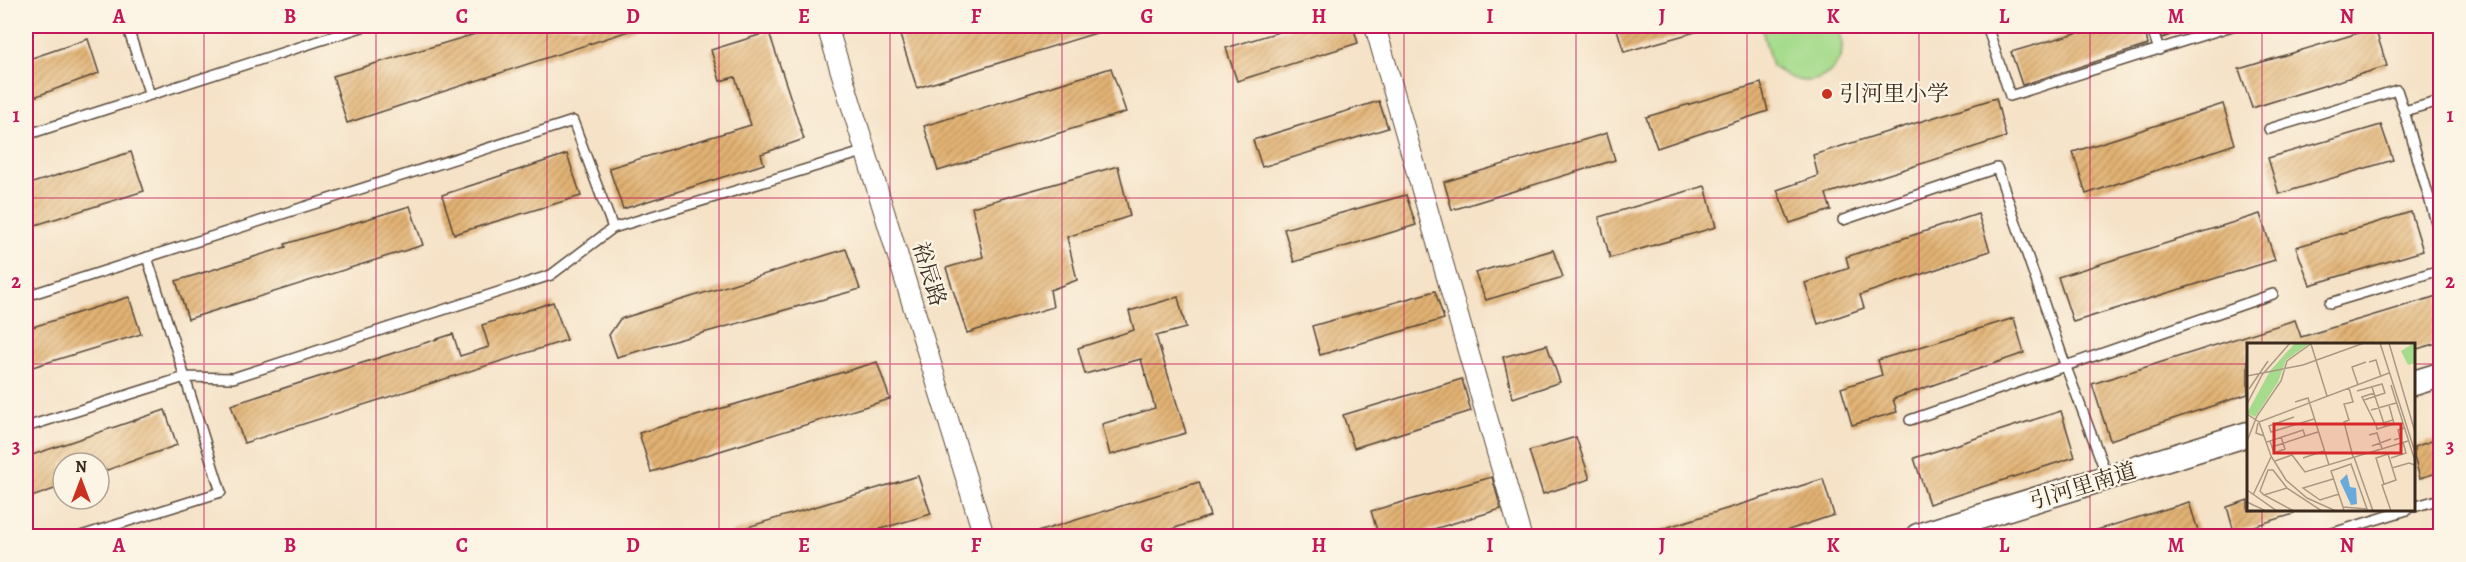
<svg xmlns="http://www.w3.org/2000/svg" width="2466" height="562" viewBox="0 0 2466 562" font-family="Alegreya,'Noto Serif SC',serif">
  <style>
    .pitch { fill: #a5db8c; stroke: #708255; stroke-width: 1.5 }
    .building { fill: url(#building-hatch) }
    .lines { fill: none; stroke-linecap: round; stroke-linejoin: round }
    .service-casing { stroke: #574637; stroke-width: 12 }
    .minor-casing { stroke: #574637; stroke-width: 22 }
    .tertiary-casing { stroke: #574637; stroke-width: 27 }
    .service { stroke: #fff; stroke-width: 9 }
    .minor { stroke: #fff; stroke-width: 20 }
    .tertiary { stroke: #fff; stroke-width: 24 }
    .grid { fill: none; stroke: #c2185b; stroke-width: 1.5; stroke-opacity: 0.55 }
    .poi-dot { fill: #c8321e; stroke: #fcf5e5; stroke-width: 2 }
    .labels { text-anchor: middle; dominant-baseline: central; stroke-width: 4.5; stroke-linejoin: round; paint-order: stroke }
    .poi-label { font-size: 22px; fill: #3b2a1e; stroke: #fcf5e5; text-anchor: start }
    .street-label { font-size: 22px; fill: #3b2a1e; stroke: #fcf5e5 }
    .inset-road { fill: none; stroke: #ab9883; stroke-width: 1.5 }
    .view { fill: #d62828; fill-opacity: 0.15; stroke: #d62828; stroke-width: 3 }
    .inset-edge { fill: none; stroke: #3b2a1e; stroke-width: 3 }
    .neatline { fill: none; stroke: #c2185b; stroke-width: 2 }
    .grid-label { font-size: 20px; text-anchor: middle; font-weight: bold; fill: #c2185b }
  </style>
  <defs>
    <pattern id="building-hatch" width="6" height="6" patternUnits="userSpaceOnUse" patternTransform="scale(1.5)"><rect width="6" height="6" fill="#e2b273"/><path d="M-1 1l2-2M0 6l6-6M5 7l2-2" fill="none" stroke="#b8915e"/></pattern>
  </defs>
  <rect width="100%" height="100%" fill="#fcf5e5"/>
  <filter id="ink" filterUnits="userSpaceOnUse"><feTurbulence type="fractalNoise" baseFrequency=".0167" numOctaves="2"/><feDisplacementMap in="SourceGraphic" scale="12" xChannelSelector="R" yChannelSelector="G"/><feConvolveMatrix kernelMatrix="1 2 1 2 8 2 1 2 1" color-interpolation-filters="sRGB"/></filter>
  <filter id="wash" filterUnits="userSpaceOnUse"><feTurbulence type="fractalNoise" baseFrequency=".008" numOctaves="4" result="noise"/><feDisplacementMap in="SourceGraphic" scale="24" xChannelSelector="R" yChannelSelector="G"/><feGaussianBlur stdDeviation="1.35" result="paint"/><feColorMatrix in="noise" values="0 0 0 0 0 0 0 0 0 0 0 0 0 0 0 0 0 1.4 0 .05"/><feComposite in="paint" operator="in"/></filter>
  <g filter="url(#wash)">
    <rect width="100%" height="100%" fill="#f5e2c7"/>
    <path class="pitch" d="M 1761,26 L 1837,26 C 1838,31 1841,38 1842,44 C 1843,64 1826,81 1806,81 C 1793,81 1782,73 1772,66 Z"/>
    <g id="blocks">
      <path class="building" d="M 502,26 L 635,26 L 635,29 L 347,123 L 333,76 Z
        M 897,26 L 1106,26 L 1106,30 L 917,88 Z
        M 1298,26 L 1353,26 L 1358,43 L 1237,81 L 1226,48 Z
        M 1616,26 L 1698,26 L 1699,31 L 1624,52 Z
        M 2100,26 L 2144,26 L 2148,45 L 2022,85 L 2011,52 Z
        M 2158,26 L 2188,26 L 2188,29 L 2162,38 Z
        M 2375,28 L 2387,66 L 2252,108 L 2239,69 Z
        M 769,32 L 804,139 L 761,154 L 764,164 L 623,209 L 609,168 L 751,125 L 735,77 L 720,81 L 711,50 Z
        M 88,39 L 99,73 L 26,100 L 26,60 Z
        M 1111,68 L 1126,112 L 938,171 L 924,126 Z
        M 1761,83 L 1768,111 L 1657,148 L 1646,117 Z
        M 1996,98 L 2006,137 L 1826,194 L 1831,210 L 1790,223 L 1777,190 L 1818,176 L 1813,155 Z
        M 1379,101 L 1388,128 L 1262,167 L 1253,140 Z
        M 2223,104 L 2235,144 L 2086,194 L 2073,152 Z
        M 2381,125 L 2393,160 L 2279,194 L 2268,158 Z
        M 1607,133 L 1615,160 L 1452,210 L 1444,182 Z
        M 131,152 L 144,191 L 26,228 L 26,185 Z
        M 567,154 L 581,196 L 454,234 L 442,195 Z
        M 1118,166 L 1130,216 L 1067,237 L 1077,280 L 1050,290 L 1053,307 L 967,333 L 946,268 L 983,257 L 972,207 Z
        M 1705,186 L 1716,227 L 1610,258 L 1599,217 Z
        M 1406,195 L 1416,225 L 1294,262 L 1284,229 Z
        M 410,206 L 423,245 L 188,319 L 176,281 L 286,247 L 285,244 Z
        M 2411,212 L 2423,251 L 2310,285 L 2296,247 Z
        M 1978,214 L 1990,251 L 1860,295 L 1864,308 L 1818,324 L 1805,283 L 1849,268 L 1846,257 Z
        M 2260,214 L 2275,260 L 2073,322 L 2058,277 Z
        M 846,249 L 860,289 L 617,357 L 609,335 L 620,319 Z
        M 1553,250 L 1563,277 L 1486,300 L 1475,273 Z
        M 1435,291 L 1444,319 L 1320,355 L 1312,326 Z
        M 2440,295 L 2440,342 L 2414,350 L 2414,345 L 2248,345 L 2248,394 L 2110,440 L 2092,384 L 2295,320 L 2301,337 Z
        M 129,297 L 141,334 L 26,369 L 26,329 Z
        M 1178,297 L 1186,328 L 1156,336 L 1186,433 L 1110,455 L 1102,424 L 1155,408 L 1141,359 L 1085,374 L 1078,348 L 1134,330 L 1129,311 Z
        M 553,302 L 567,340 L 244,443 L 231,405 L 453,334 L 460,356 L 489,347 L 482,325 Z
        M 2014,318 L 2024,353 L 1893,399 L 1897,412 L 1852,425 L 1841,388 L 1882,375 L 1878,360 Z
        M 1547,345 L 1560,382 L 1513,398 L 1503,357 Z
        M 877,362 L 890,399 L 651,472 L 639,433 Z
        M 1462,379 L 1471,411 L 1354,448 L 1343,415 Z
        M 165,410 L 177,445 L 99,473 L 99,463 L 63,463 L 63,486 L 26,499 L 26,457 Z
        M 2061,411 L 2075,457 L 1929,504 L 1914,458 Z
        M 1576,437 L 1590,479 L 1543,494 L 1529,451 Z
        M 2440,438 L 2440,472 L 2420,478 L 2414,457 L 2414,447 Z
        M 918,476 L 931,514 L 853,537 L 732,537 L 731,532 Z
        M 1492,477 L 1501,509 L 1407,537 L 1379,537 L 1371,511 Z
        M 1823,479 L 1834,515 L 1767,537 L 1653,537 L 1652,532 Z
        M 1199,482 L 1210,516 L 1149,537 L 1037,537 L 1037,532 Z
        M 2248,500 L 2248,510 L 2294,510 L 2294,514 L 2234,532 L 2227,507 Z
        M 2189,502 L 2200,537 L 2090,537 L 2090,532 Z"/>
    </g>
  </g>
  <g filter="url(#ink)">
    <use href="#blocks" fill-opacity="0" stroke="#574637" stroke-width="1.5"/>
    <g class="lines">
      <defs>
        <path id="service" d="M 127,26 L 150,95
          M 1987,26 L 2010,96 L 2232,26
          M 2151,26 L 2159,50
          M 2440,101 L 2404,111 L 2440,236
          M 2269,129 L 2397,90 L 2404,111
          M 26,135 L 365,26
          M 1843,220 L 1997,168 L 2066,367 L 2107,476
          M 26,296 L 573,121 L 613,228 L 866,151
          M 2330,303 L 2440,270
          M 1910,420 L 2273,294
          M 26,427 L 185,377 L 233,378 L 551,275 L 613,228
          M 2414,507 L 2440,499
          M 81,536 L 221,492 L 147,257
          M 2323,536 L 2407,510"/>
        <path id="minor" d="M 827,26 L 984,536
          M 1375,26 L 1521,536"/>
        <path id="tertiary" d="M 2414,383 L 2440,375
          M 1918,536 L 2248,434"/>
      </defs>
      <use href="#service" class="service-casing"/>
      <use href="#minor" class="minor-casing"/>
      <use href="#tertiary" class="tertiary-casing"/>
      <use href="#service" class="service"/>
      <use href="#minor" class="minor"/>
      <use href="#tertiary" class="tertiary"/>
    </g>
  </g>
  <path class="grid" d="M 204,26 L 204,536M 376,26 L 376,536M 547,26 L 547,536M 719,26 L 719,536M 890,26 L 890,536M 1062,26 L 1062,536M 1233,26 L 1233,536M 1404,26 L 1404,536M 1576,26 L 1576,536M 1747,26 L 1747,536M 1919,26 L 1919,536M 2090,26 L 2090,536M 2262,26 L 2262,344M 26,198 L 2440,198M 26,364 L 2248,364M 2414,364 L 2440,364M 2262,510 L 2262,536"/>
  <circle class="poi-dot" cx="1827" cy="94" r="6"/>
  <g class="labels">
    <g class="poi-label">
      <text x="1839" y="94">引河里小学</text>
    </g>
    <g class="street-label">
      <text transform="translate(929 274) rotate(73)">裕辰路</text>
      <text transform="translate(2083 486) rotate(-17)">引河里南道</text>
    </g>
  </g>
  <g transform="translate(2247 343)">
    <rect width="168" height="168" fill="#f5e2c7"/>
    <path d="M 48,0 L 63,0 L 39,17 L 31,39 L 8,74 L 0,70 L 23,28 Z" fill="#a5db8c"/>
    <path d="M 167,0 L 168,20 L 161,22 L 154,8 Z" fill="#a5db8c"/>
    <path d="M 100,131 L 103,144 L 109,145 L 110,161 L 104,162 L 93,138 Z" fill="#67aadb"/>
    <path class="inset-road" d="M 133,0 L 168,109M 142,0 L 168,89M 64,1 L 80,53M 122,19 L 129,17 L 134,34M 0,33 L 56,22 L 117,0M 111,42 L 105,24 L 119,19M 144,42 L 168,118M 125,44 L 138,84M 102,45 L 106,59 L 97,61 L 102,77 L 97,79 L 106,114M 2,46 L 21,18M 110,48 L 135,41 L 138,50 L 117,57M 127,50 L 115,54 L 129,82 L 146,77 L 142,62M 48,59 L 61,55 L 82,122M 0,61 L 15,32 L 43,0M 124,67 L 149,60M 0,71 L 12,79 L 24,113 L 39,137 L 60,155 L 89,168M 47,74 L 22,83 L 24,89 L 67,76M 12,79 L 142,30M 11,80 L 9,90 L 17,93M 129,82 L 130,86 L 147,81 L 146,77M 122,92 L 130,90 L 135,106M 147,97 L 153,95 L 151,87 L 157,85M 0,98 L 10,73 L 34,38 L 40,18 L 65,0M 23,98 L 27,110 L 38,106 L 34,94M 20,99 L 56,87 L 58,93 L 71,89M 125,103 L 144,96M 25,104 L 58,93M 107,114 L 126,168M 56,115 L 77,108M 144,115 L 159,110 L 156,99M 28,118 L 45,112 L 58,129 L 161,98M 145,125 L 162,120 L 168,122M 86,136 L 56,145 L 73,157 L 92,151M 137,141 L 129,115 L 141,111 L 149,137 L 135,142 L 144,168M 0,147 L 30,168M 6,152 L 24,114M 17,152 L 13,148 L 21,127 L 26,127 L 40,145M 0,159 L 19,168M 96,164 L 120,166 L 104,121 L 84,128 L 96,164 L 97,168M 47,168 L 17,152 L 40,145 L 75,168"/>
    <path class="view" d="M 27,81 L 154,81 L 154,110 L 27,110 Z"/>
    <rect width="168" height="168" class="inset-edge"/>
  </g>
  <rect width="2466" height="562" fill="none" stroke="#fcf5e5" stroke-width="66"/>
  <g transform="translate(81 481)"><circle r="28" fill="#fcf5e5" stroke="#afa495" stroke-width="1.5"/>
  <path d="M0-4.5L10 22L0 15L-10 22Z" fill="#c8321e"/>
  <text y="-9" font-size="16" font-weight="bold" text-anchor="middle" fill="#3b2a1e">N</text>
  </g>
  <rect x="33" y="33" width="2400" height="496" class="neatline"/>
  <g class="grid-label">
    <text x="119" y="23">A</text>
    <text x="290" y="23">B</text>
    <text x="462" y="23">C</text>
    <text x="633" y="23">D</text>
    <text x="804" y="23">E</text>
    <text x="976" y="23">F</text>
    <text x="1147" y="23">G</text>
    <text x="1319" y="23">H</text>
    <text x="1490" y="23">I</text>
    <text x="1662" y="23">J</text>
    <text x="1833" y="23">K</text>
    <text x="2004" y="23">L</text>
    <text x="2176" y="23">M</text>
    <text x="2347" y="23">N</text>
    <text x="16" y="122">1</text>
    <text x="2450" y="122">1</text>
    <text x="16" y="288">2</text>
    <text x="2450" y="288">2</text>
    <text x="16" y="453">3</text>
    <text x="2450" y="453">3</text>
    <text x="119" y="552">A</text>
    <text x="290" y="552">B</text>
    <text x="462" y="552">C</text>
    <text x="633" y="552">D</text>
    <text x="804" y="552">E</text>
    <text x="976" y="552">F</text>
    <text x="1147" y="552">G</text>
    <text x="1319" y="552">H</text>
    <text x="1490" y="552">I</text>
    <text x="1662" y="552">J</text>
    <text x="1833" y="552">K</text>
    <text x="2004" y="552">L</text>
    <text x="2176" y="552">M</text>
    <text x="2347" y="552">N</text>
  </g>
</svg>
